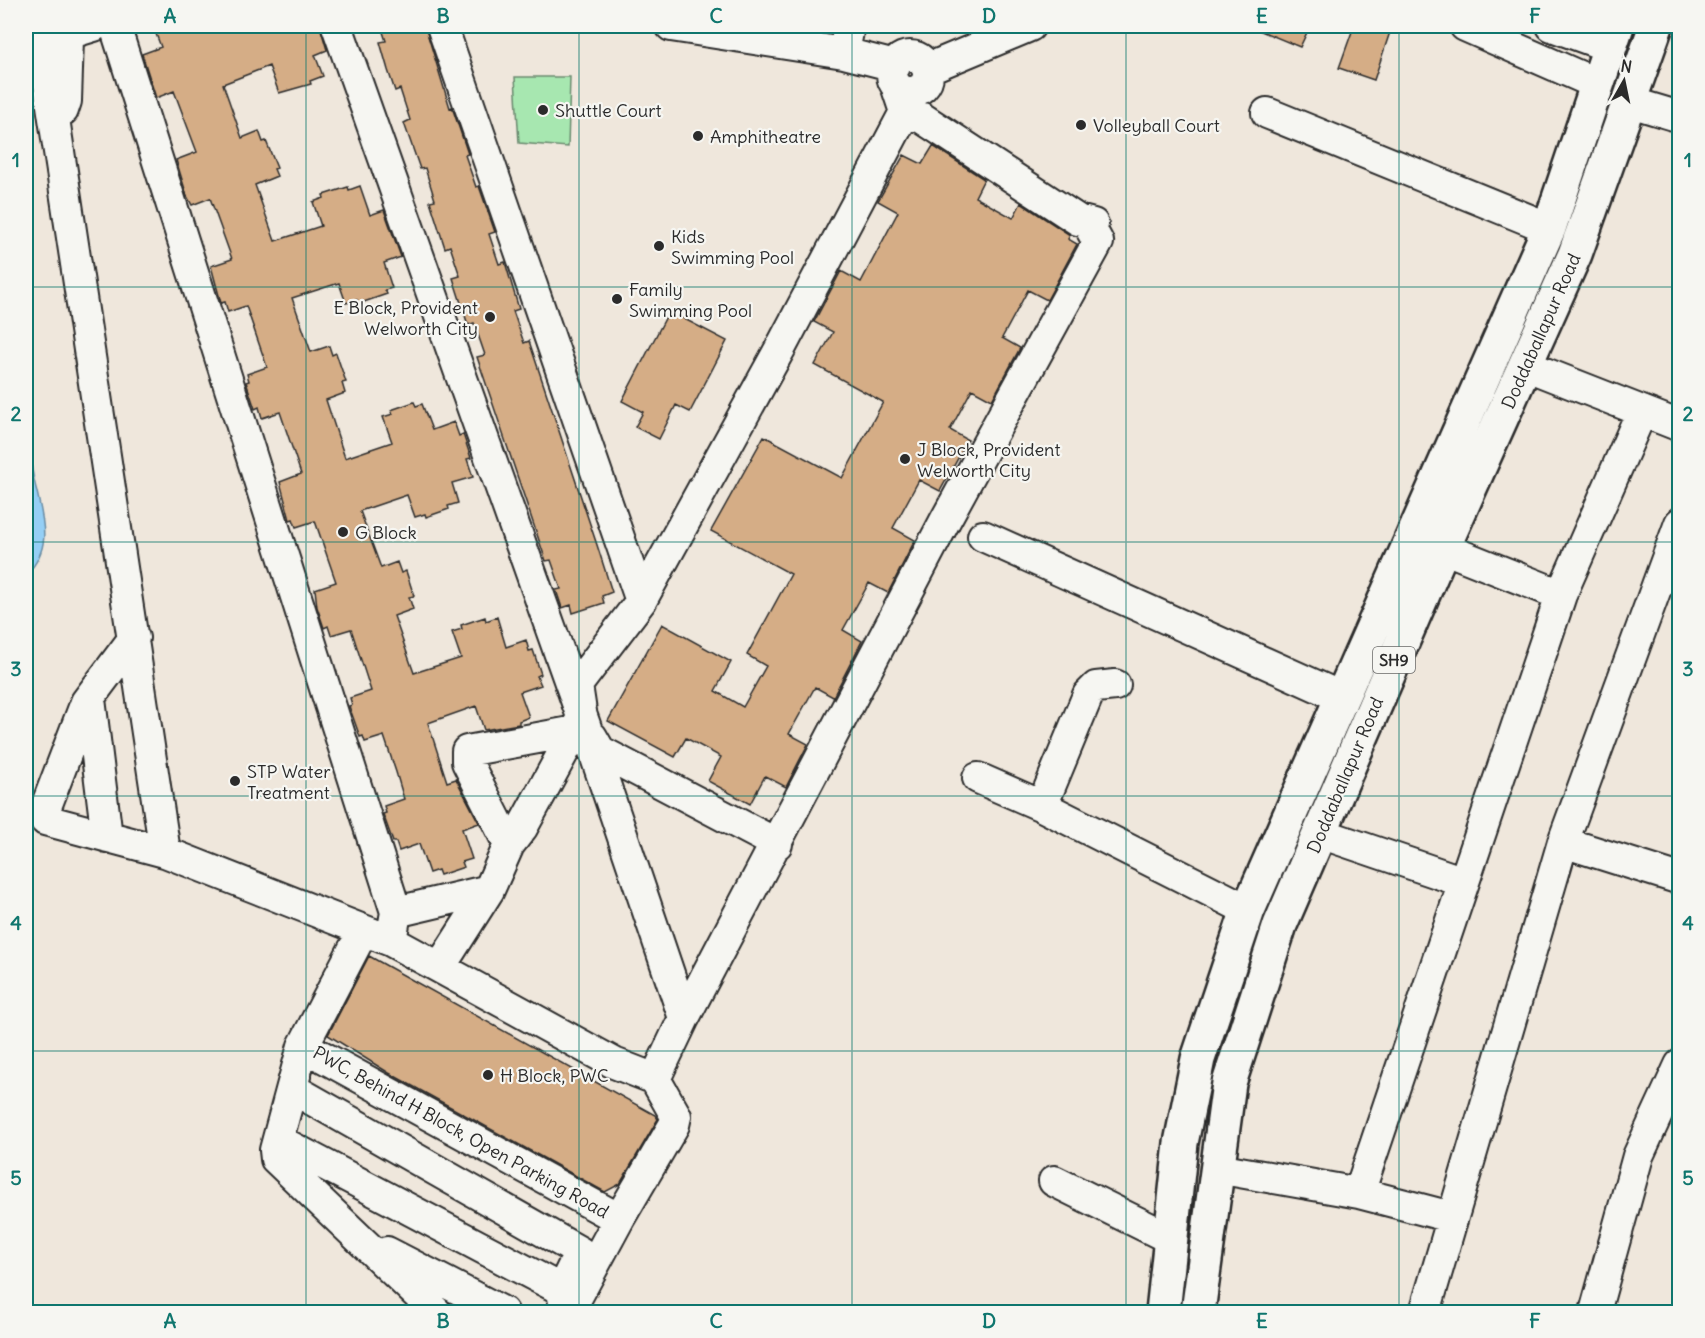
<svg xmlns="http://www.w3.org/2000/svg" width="1705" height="1338" viewBox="0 0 1705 1338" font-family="Delius,sans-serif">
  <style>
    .green { fill: #a7e7b0; stroke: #69896e; stroke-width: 1.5 }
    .water { fill: #95cff5; stroke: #6b8da4; stroke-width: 1.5 }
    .building { fill: #d5ad86; stroke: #2b2b2b; stroke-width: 1.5 }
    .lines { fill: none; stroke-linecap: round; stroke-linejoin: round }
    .minor-casing { stroke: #2b2b2b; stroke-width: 34 }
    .major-casing { stroke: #2b2b2b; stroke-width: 38 }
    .minor { stroke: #f6f6f2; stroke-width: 30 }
    .major { stroke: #f6f6f2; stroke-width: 33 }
    .grid { fill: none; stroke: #0f766e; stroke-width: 1.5; stroke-opacity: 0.55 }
    .poi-dot { fill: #2b2b2b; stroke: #f6f6f2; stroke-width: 2 }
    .labels { text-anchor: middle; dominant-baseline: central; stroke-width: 4.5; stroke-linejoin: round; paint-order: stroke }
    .shield { fill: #f6f6f2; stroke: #686867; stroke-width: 1.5 }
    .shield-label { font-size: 16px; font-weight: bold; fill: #2b2b2b }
    .poi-label { font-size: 18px; fill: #2b2b2b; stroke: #f6f6f2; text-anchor: start }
    .street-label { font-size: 18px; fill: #2b2b2b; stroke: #f6f6f2 }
    .neatline { fill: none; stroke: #0f766e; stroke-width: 2 }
    .grid-label { font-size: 20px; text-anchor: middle; font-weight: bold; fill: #0f766e }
  </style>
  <rect width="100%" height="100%" fill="#efe7dc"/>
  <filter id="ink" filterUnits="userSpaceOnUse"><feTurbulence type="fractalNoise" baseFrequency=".0167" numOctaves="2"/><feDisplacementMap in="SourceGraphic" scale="12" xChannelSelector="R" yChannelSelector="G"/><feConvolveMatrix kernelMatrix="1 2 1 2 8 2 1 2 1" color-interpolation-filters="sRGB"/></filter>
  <g filter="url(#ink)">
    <path class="green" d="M 515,77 L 570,77 L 568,147 L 519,143 Z"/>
    <path class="water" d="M 26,428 C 29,449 31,471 37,492 C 44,524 52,548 26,575 Z"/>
    <path class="building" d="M 153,26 L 320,26 L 327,50 L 315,55 L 323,76 L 310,81 L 311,84 L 279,93 L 269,66 L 223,84 L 242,138 L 259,131 L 263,142 L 266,141 L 277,168 L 274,169 L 277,176 L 255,185 L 275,241 L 321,226 L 313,202 L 324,198 L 323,195 L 348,187 L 349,190 L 360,186 L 370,215 L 384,210 L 401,257 L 384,263 L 392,288 L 385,290 L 387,294 L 358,304 L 357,300 L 346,303 L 339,283 L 292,298 L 311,352 L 329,346 L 332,355 L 336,353 L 346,382 L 342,383 L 345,393 L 326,400 L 345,458 L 392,442 L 383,417 L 393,414 L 391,410 L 414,402 L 416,406 L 422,404 L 432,430 L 454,422 L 459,436 L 463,434 L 471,458 L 467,459 L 473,477 L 452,483 L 458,503 L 448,506 L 449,509 L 426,517 L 425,514 L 415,517 L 407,495 L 360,511 L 381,568 L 397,562 L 401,573 L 406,571 L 414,596 L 409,597 L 413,609 L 394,616 L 414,673 L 461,658 L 452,632 L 462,629 L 461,625 L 485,617 L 486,621 L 497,617 L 506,647 L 526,640 L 529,651 L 533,650 L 541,674 L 537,676 L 541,685 L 520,692 L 529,717 L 519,721 L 519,724 L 484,730 L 476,706 L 428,723 L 447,782 L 456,779 L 479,823 L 462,829 L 472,859 L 462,862 L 464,867 L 440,875 L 438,870 L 429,873 L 419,844 L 399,851 L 396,842 L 393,842 L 383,814 L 386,813 L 384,806 L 404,799 L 396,772 L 384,736 L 365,742 L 363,736 L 360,737 L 349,706 L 352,705 L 350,698 L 371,691 L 351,629 L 331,635 L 328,626 L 324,628 L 317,607 L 315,589 L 336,582 L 315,521 L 296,527 L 293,519 L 290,520 L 280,482 L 301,474 L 280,412 L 262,418 L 259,407 L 255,409 L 246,382 L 249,381 L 247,374 L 267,367 L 246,306 L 228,312 L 225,302 L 221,303 L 211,266 L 232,259 L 210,198 L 192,205 L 187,196 L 176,160 L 197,152 L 174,91 L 156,98 L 142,54 L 161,47 Z
      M 381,26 L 425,26 L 450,108 L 452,107 L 465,145 L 468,154 L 465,155 L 476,187 L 479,186 L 495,232 L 489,234 L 499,264 L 505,262 L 519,309 L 513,311 L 524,343 L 529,341 L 597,545 L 612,592 L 602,596 L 604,603 L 573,613 L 571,605 L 562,608 L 556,590 L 561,589 L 551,560 L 546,561 L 477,357 L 485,355 L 474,323 L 468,325 L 461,303 L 453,278 L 460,276 L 450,246 L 445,248 L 430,201 L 435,200 L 425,168 L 420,169 L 404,123 L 410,120 L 400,89 L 395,91 L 388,70 L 380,42 L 386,41 Z
      M 1249,26 L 1310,26 L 1300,47 Z
      M 1354,26 L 1392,26 L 1374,80 L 1339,68 Z
      M 933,146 L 984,179 L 975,197 L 1013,218 L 1021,203 L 1070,235 L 1068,239 L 1077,244 L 1047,300 L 1028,290 L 1002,338 L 1020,348 L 992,400 L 972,389 L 950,430 L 968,440 L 940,491 L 919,480 L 893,528 L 915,540 L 888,593 L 869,583 L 843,630 L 862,641 L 833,697 L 815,687 L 789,734 L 808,744 L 786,787 L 765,776 L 750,804 L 708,781 L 721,757 L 686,738 L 675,757 L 608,721 L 662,624 L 731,662 L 715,691 L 743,707 L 766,666 L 747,655 L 791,574 L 711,531 L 764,436 L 842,478 L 883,402 L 815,365 L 833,332 L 814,322 L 841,271 L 861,282 L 898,212 L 878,201 L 904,155 L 922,164 Z
      M 669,311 L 727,341 L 690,412 L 676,405 L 659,439 L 635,427 L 643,412 L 622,401 Z
      M 369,956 L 655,1115 L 658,1119 L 620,1184 L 605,1192 L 389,1073 L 328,1035 Z"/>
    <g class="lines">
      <defs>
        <path id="minor" d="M 40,26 L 165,852 L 391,941 L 614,1063 L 655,1079 L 684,1018 L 946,519 L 1098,242 L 1092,231 L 1093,224 L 1078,220 L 922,118 L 905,112
          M 115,26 L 396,912 L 391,941
          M 337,26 L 585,725 L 684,1018
          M 442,26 L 641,601
          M 671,26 L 844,53 L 895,66
          M 1465,26 L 1597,84
          M 1552,26 L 1610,47
          M 844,53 L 849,26
          M892 74a18 18 0 1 1 36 0a18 18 0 1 1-36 0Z
          M 927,69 L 1030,26
          M 1630,102 L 1680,117
          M 63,110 L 66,101 L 68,38 L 71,33 L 94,26
          M 1267,113 L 1549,228
          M 1527,366 L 1680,426
          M 983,536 L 1341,697
          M 1561,595 L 1642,411
          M 134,638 L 86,702 L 44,812 L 45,820 L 165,852
          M 90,699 L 107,837
          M 592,737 L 600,751 L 777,844
          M 978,778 L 1042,806 L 1248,910
          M 1042,806 L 1088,695 L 1096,687 L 1115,685
          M 1320,833 L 1464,882 L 1561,595 L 1443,548
          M 1563,842 L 1680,879
          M 509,845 L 467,762 L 467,751 L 576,731
          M 396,912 L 489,890
          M 363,931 L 303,1046 L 275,1150 L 276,1159 L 436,1312
          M 440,967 L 489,890 L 509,845 L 522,828 L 582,718 L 577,685 L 641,601 L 781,347 L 905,112 L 896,85
          M 303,1046 L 619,1219
          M 293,1089 L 580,1252 L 563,1287
          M 278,1140 L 562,1290 L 564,1303 L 572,1306 L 619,1219 L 674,1125 L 676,1116 L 655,1079
          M 1217,1168 L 1359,1193 L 1451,1217
          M 1054,1181 L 1171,1239
          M 1359,1193 L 1464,882
          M 387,1252 L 503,1312
          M 1425,1312 L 1563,842 L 1680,523
          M 1595,1312 L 1638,1156 L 1680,1065"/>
        <path id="major" d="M 1163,1312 L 1181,1143 L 1198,1059 L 1248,910 L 1549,228 L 1617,26
          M 1198,1312 L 1229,1083 L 1280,925 L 1443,548 L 1575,254 L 1656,26"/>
      </defs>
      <use href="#minor" class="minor-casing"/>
      <use href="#major" class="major-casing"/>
      <use href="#minor" class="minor"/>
      <use href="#major" class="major"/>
    </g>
  </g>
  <path class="grid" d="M 306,26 L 306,1312M 579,26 L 579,1312M 852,26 L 852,1312M 1126,26 L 1126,1312M 1399,26 L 1399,1312M 26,287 L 1680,287M 26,542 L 1680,542M 26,796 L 1680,796M 26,1051 L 1680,1051"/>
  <g class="poi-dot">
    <circle cx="543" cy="110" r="6"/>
    <circle cx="1081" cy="125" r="6"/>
    <circle cx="698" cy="136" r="6"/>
    <circle cx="659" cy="246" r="6"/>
    <circle cx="617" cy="299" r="6"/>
    <circle cx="490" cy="317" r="6"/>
    <circle cx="905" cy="459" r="6"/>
    <circle cx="343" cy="532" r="6"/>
    <circle cx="235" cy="781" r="6"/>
    <circle cx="488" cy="1075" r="6"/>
  </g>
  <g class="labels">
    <rect class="shield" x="1373" y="647" width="42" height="26" rx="4.5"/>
    <g class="shield-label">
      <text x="1394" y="660">SH9</text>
    </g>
    <g class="poi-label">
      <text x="555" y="110">Shuttle Court</text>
      <text x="1093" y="125">Volleyball Court</text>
      <text x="710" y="136">Amphitheatre</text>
      <text x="671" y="236">Kids<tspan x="671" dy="21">Swimming Pool</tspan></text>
      <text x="629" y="289">Family<tspan x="629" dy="21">Swimming Pool</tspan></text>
      <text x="478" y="307" text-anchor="end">E Block, Provident<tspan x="478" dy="21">Welworth City</tspan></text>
      <text x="917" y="449">J Block, Provident<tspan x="917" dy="21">Welworth City</tspan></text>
      <text x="355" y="532">G Block</text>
      <text x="247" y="771">STP Water<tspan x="247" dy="21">Treatment</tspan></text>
      <text x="500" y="1075">H Block, PWC</text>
    </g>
    <g class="street-label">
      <text transform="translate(1541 331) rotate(-66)">Doddaballapur Road</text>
      <text transform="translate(1345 775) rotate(-67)">Doddaballapur Road</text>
      <text transform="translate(461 1132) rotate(29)">PWC, Behind H Block, Open Parking Road</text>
    </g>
  </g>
  <rect width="1705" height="1338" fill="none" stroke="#f6f6f2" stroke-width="66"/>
  <g transform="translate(1624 81) rotate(9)" stroke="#f6f6f2" stroke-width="4.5" paint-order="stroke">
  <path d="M0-4.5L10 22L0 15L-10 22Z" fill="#2b2b2b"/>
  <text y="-9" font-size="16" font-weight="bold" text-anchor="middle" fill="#2b2b2b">N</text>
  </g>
  <rect x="33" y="33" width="1639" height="1272" class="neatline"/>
  <g class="grid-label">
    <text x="170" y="23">A</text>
    <text x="443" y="23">B</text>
    <text x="716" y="23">C</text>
    <text x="989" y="23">D</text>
    <text x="1262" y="23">E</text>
    <text x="1535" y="23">F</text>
    <text x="16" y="167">1</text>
    <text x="1688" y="167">1</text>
    <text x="16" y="421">2</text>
    <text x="1688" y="421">2</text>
    <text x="16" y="676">3</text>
    <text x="1688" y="676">3</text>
    <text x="16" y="930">4</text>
    <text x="1688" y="930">4</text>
    <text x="16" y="1185">5</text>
    <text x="1688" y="1185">5</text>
    <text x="170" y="1328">A</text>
    <text x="443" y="1328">B</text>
    <text x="716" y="1328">C</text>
    <text x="989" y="1328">D</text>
    <text x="1262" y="1328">E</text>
    <text x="1535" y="1328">F</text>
  </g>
</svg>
